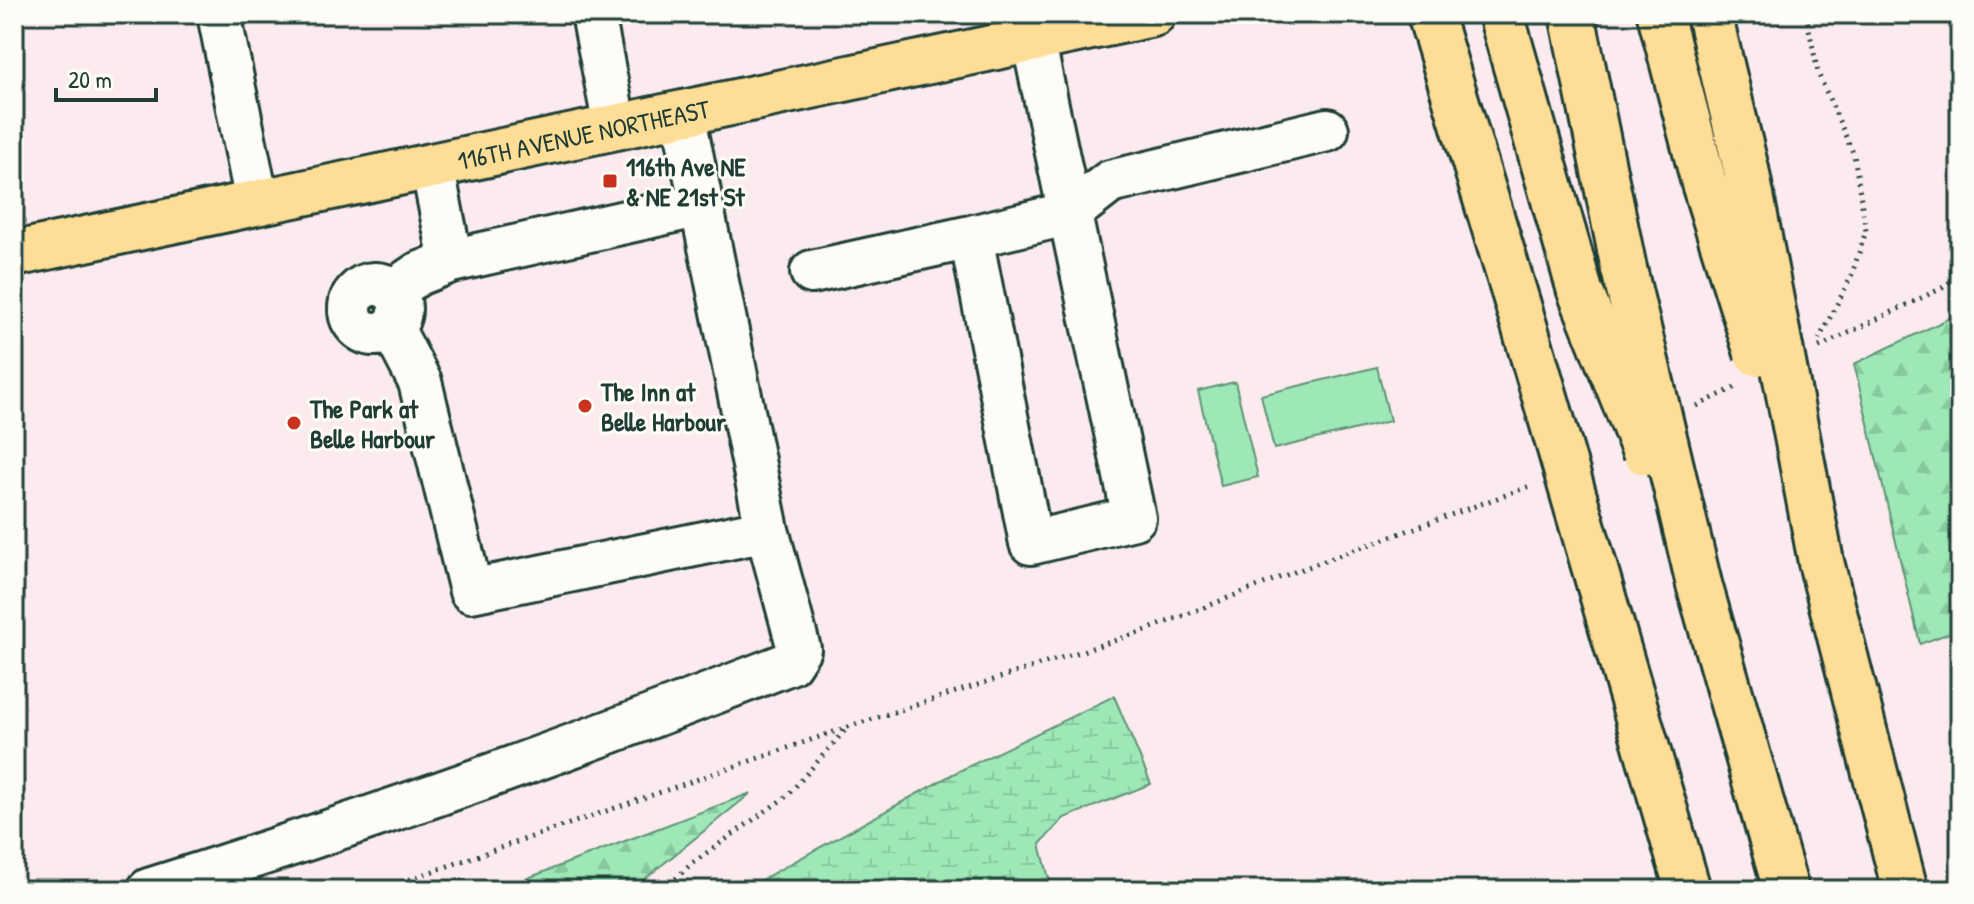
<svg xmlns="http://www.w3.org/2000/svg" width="1974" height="904" viewBox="0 0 1974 904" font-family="'Patrick Hand',sans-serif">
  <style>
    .forest { fill: url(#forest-firs); stroke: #5e9276; stroke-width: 2 }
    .wetland { fill: url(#wetland-marsh); stroke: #5e9276; stroke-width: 2 }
    .pitch { fill: #9ee8b7; stroke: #5e9276; stroke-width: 2 }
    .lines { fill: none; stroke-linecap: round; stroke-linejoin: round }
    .minor-casing { stroke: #1f3d34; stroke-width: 48 }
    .major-casing { stroke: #1f3d34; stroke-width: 50 }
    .highway-casing { stroke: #1f3d34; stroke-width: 50 }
    .path { stroke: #1f3d34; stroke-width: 5; stroke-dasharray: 2 6; stroke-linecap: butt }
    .minor { stroke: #fdfcf7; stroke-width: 42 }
    .major { stroke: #fedd96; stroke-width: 44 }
    .highway { stroke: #fedd96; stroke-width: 44 }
    .highway-bridge-casing { stroke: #1f3d34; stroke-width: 50; stroke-linecap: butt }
    .highway-bridge { stroke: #fedd96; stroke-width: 44 }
    .poi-dot { fill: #c8321e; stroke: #fdfcf7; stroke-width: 3 }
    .labels { text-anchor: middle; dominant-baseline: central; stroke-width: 6; stroke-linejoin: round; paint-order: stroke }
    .street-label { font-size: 26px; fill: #1f3d34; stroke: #fdfcf7 }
    .poi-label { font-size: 26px; font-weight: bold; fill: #1f3d34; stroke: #fdfcf7; text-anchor: start }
  </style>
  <defs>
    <pattern id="forest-firs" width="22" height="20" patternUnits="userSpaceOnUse" patternTransform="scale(2)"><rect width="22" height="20" fill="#9ee8b7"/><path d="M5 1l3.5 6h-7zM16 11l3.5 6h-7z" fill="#88c89e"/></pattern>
    <pattern id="wetland-marsh" width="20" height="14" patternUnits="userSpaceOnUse" patternTransform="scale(2)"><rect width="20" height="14" fill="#9ee8b7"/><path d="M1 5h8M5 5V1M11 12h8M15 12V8" fill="none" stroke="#88c89e"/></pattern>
  </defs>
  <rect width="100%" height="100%" fill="#fcebee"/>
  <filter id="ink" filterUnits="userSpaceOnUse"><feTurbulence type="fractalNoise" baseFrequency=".0125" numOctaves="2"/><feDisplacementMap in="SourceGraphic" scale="16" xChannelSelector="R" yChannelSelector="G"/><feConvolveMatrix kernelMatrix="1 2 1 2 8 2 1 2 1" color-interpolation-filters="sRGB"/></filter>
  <g filter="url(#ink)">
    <path class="forest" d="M 1960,313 L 1960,629 L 1920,644 L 1854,364 Z
      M 751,793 L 631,890 L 496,890 L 507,886 Z"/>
    <path class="wetland" d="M 1114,696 L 1151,784 L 1064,818 L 1040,844 L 1052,890 L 743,890 L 953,774 Z"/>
    <path class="pitch" d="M 1377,367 L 1390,421 L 1274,449 L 1261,395 Z
      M 1235,382 L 1258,477 L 1221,486 L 1198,391 Z"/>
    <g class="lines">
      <defs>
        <path id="minor" d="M 219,14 L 257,202
          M 593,14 L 615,127
          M 432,165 L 451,261
          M 971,237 L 1070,213 L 1110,182 L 1327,130
          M 812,272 L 971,237 L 1031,543 L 1134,518 L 1033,39
          M350 309a25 25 0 1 1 50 0a25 25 0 1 1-50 0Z
          M 393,291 L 418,274 L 451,261 L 701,205
          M 392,328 L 420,382 L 471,591 L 767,530
          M 149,890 C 366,822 579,746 790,663 L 799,649 L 767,530 L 683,113"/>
        <g id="major">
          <path id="s1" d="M 14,254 L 1153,14"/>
        </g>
        <path id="highway" d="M 1430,14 L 1527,335
          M 1501,14 L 1580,291
          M 1572,14 L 1624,269
          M 1660,14 L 1704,183
          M 1709,14 L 1746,169
          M 1821,562 L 1905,890
          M 1699,584 L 1786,890"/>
      </defs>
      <use href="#minor" class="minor-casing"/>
      <use href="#major" class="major-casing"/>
      <use href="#highway" class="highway-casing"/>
      <path class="path" d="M 1806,14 L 1818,73 L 1854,155 L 1866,231 L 1851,277 L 1819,339
        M 1819,347 L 1942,288 L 1960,274
        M 1697,406 L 1738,386
        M 379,890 L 848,727 L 1144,631 L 1294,572 L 1533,485
        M 664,890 L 691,864 L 787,796 L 848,727"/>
      <use href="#minor" class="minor"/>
      <use href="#major" class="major"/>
      <use href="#highway" class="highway"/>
      <defs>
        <path id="highway-bridge" d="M 1746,169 L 1821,562
          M 1704,183 L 1757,353
          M 1624,269 L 1699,584
          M 1580,291 L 1645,452
          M 1527,335 L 1688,890"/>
      </defs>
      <use href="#highway-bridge" class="highway-bridge-casing"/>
      <use href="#highway-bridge" class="highway-bridge"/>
    </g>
  </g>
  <g class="poi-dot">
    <rect x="602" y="173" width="16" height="16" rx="4"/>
    <circle cx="585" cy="406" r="8"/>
    <circle cx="294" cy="423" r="8"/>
  </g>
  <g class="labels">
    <g class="street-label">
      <text stroke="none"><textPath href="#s1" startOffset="582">116TH AVENUE NORTHEAST</textPath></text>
    </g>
    <g class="poi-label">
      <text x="626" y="166">116th Ave NE<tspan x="626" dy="30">&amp; NE 21st St</tspan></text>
      <text x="601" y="391">The Inn at<tspan x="601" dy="30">Belle Harbour</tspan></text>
      <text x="310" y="408">The Park at<tspan x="310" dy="30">Belle Harbour</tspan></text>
    </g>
  </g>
  <rect width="1974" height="904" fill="none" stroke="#fdfcf7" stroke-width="48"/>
  <rect x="24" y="24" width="1926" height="856" fill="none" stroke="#1f3d34" stroke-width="3" filter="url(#ink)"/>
  <path d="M56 88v12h100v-12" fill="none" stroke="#1f3d34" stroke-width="4"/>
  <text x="68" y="88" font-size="24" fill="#1f3d34" stroke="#fdfcf7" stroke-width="6" paint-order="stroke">20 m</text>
</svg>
